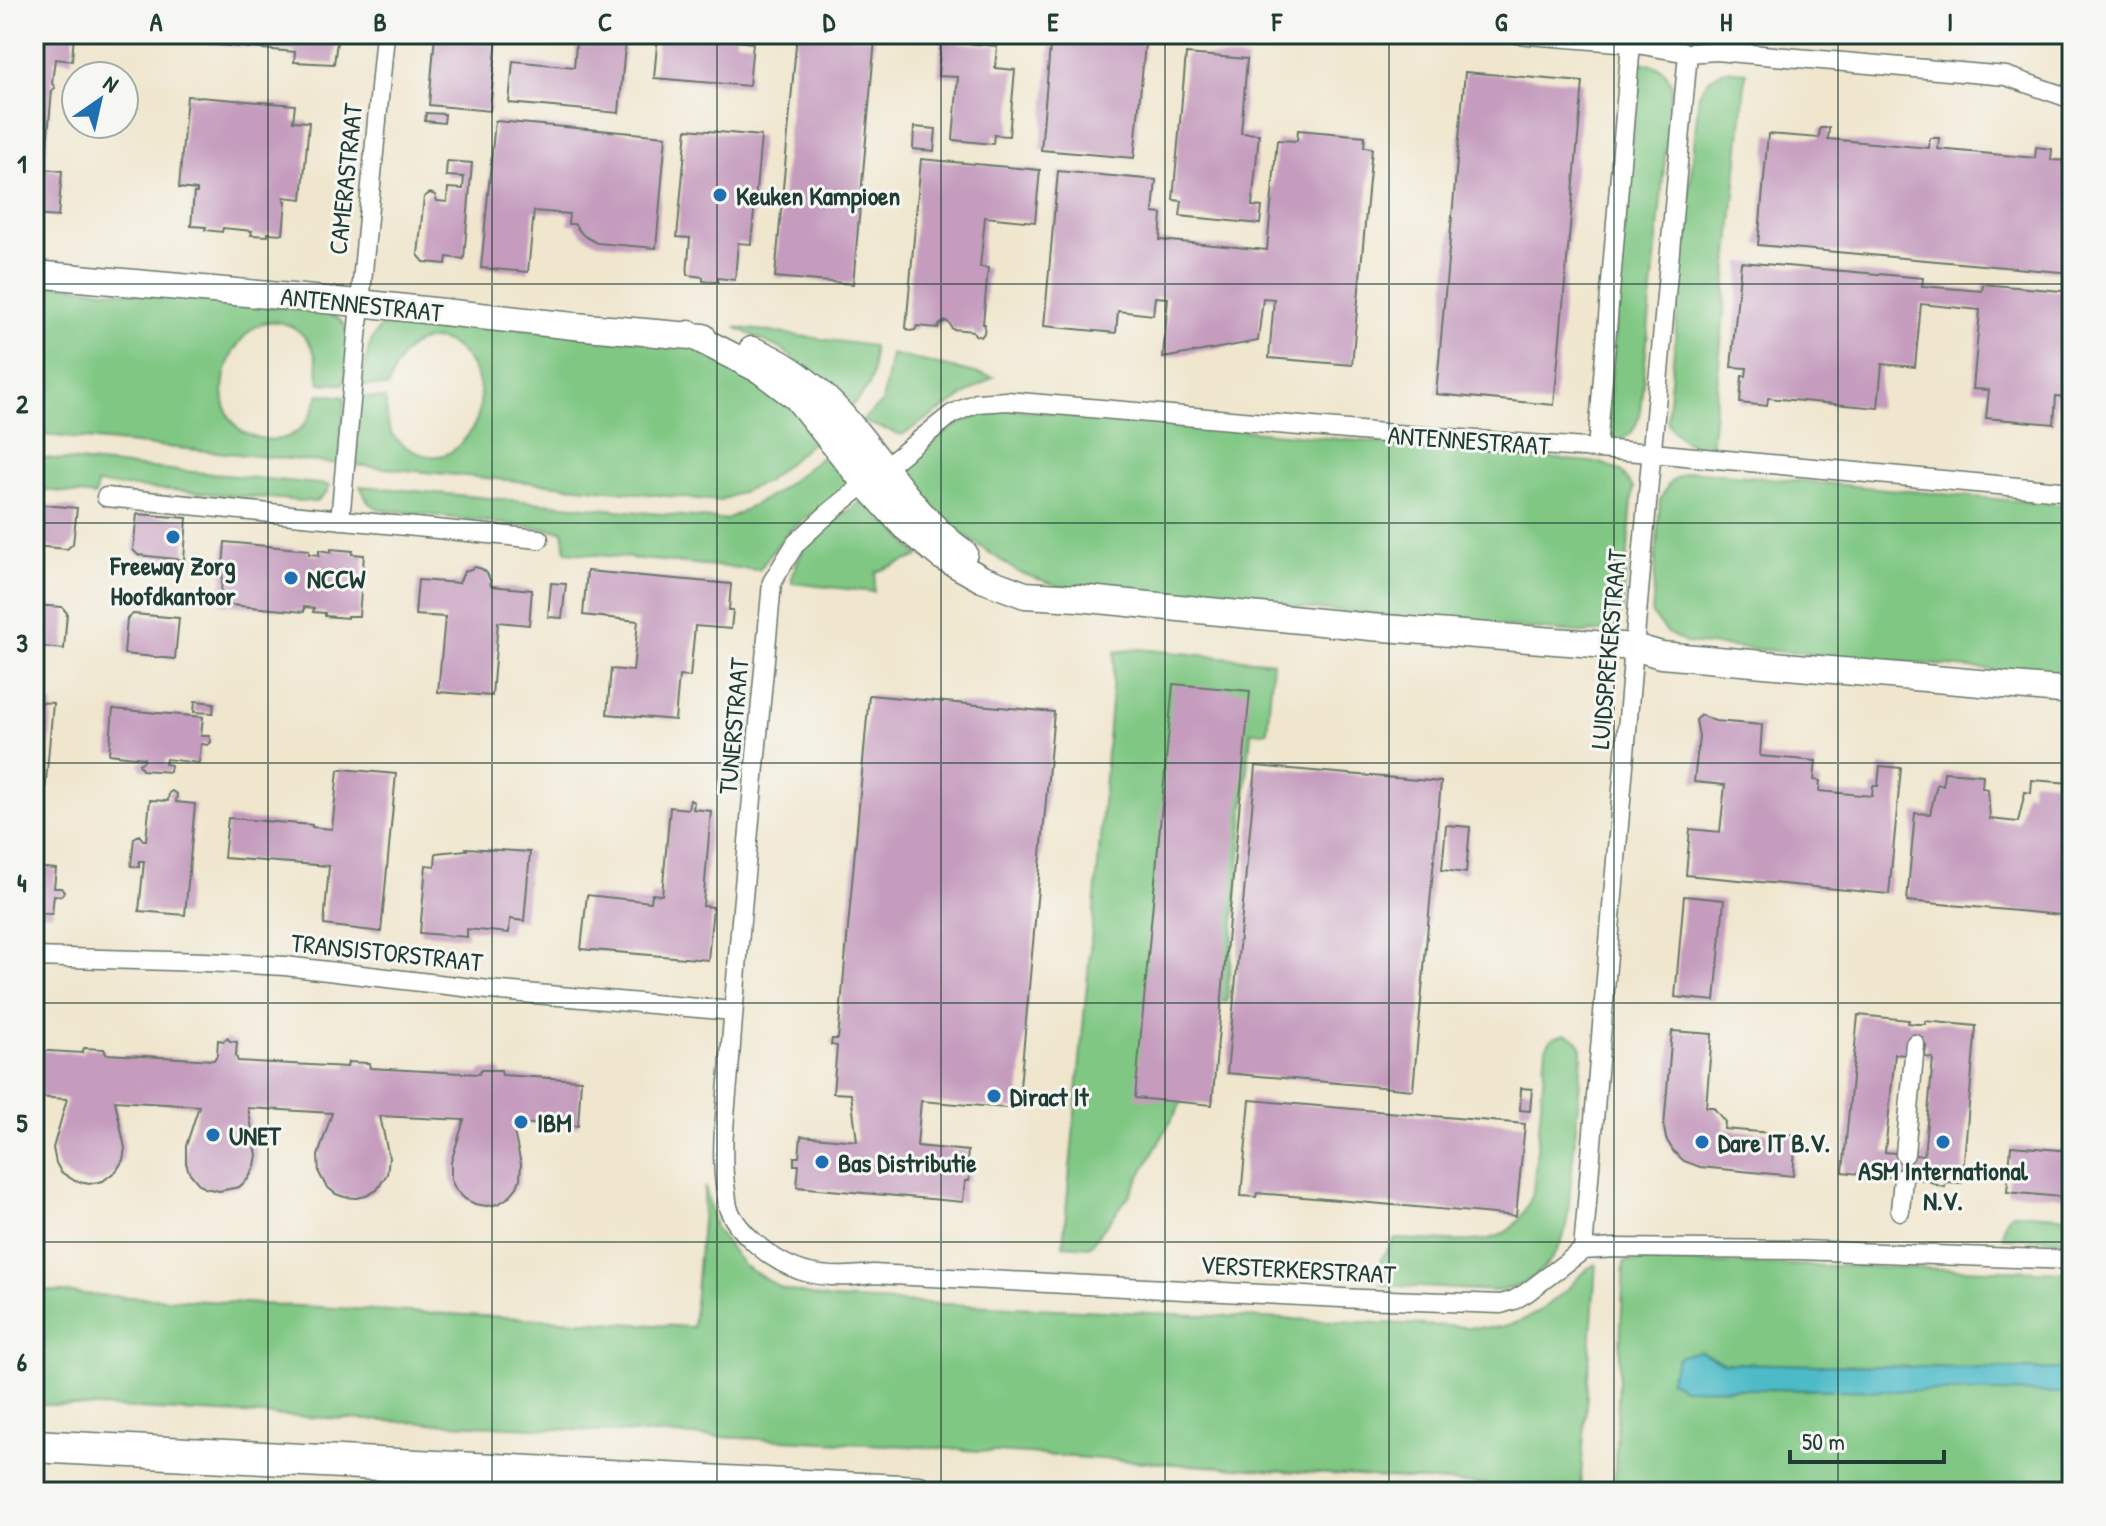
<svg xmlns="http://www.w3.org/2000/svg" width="2106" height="1526" viewBox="0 0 2106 1526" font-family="'Patrick Hand',sans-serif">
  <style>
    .green { fill: #7fc783; stroke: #4f825c; stroke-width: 2 }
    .water { fill: #4ebbc7; stroke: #367c7e; stroke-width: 2 }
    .building { fill: #c59cbe; fill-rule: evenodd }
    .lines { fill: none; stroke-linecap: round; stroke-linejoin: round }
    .street-casing { stroke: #68786a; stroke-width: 21 }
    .secondary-casing { stroke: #68786a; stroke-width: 29 }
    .highway-casing { stroke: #68786a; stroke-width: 35 }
    .street { stroke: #fff; stroke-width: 18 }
    .secondary { stroke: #fff; stroke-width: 26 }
    .highway { stroke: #fff; stroke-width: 32 }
    .grid { fill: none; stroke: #1f3d34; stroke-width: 2; stroke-opacity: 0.55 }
    .poi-dot { fill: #1f6fb2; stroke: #f6f6f2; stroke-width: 3 }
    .labels { text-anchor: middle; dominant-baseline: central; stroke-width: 6; stroke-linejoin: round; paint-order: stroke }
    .street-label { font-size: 26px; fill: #1f3d34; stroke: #f6f6f2 }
    .poi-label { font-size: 26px; font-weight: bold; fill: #1f3d34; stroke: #f6f6f2; text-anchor: start }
    .neatline { fill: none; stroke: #1f3d34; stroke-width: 3 }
    .grid-label { font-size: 26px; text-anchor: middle; font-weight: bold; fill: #1f3d34 }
  </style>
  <rect width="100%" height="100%" fill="#f6f6f2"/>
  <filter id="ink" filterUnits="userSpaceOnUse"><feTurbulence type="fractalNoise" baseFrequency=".0125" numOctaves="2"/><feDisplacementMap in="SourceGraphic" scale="16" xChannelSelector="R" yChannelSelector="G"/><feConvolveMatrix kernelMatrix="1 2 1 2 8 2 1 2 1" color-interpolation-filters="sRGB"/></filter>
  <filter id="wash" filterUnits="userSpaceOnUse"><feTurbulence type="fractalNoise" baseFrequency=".006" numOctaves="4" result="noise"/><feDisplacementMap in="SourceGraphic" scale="32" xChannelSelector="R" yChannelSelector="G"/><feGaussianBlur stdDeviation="1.8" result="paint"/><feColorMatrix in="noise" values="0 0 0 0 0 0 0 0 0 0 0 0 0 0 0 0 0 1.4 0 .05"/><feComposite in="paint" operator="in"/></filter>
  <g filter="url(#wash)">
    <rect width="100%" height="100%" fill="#f0e6ce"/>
    <path class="green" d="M 1637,62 C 1654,64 1666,67 1672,85 L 1640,413 C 1634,435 1628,440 1606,442 Z
      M 1725,70 L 1746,72 L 1711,450 C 1690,446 1677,440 1667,421 L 1699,94 C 1706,82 1712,76 1725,70 Z
      M 34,283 L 323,312 C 329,314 336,316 341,321 C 353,332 345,368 344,384 L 320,383 C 318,375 318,366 316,358 C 308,329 275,309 250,331 C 225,353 212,399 236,426 C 244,434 253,437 264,439 C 296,444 311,422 319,394 L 345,397 L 339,464 L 34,434 Z
      M 391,318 L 689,344 L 750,373 L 795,407 L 820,436 L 766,482 L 719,501 L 355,465 L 359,396 L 385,399 C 387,409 386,425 392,435 C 393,436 400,442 401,443 C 416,455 439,463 456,448 C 529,383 419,277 388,387 L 362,385 C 367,357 366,336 391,318 Z
      M 735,327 L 873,346 C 872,382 876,383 848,409 L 820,380 L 783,350 Z
      M 891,354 L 993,377 L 902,435 L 861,421 L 882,403 Z
      M 998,408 L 1601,463 L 1621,471 L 1633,488 L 1623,609 L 1612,626 L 1600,632 L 1579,633 L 1059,586 L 1018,572 L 952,527 L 914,486 L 908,471 C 924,440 965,418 998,408 Z
      M 831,450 L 850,483 L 784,536 L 759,570 L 566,552 L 563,531 L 379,509 L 368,502 L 360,486 L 726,520 L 774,494 Z
      M 34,457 L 330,485 L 326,493 L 316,502 L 97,484 L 95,496 L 38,489 L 34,492 Z
      M 1691,471 L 2072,506 L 2072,677 L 1686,643 L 1669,634 L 1652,615 L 1660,501 C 1668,482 1671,478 1691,471 Z
      M 860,502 L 873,506 L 919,556 L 876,572 L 874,592 L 792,583 L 792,574 L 807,542 Z
      M 1139,649 L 1273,662 L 1267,732 L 1251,732 L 1227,1002 L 1180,995 L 1202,1066 L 1129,1196 L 1089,1247 L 1063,1245 L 1098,865 L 1115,652 Z
      M 1565,1034 C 1576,1037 1583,1043 1582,1055 C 1579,1096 1575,1137 1571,1179 C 1569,1199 1569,1221 1562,1240 C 1551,1267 1526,1288 1497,1291 L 1381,1285 L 1381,1259 L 1395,1239 C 1413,1240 1430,1240 1447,1241 C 1494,1242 1514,1240 1533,1193 L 1546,1048 L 1552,1038 Z
      M 705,1186 L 715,1228 L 744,1266 L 783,1289 L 831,1299 L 1493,1328 C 1524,1324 1544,1310 1567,1289 C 1577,1280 1583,1269 1596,1264 L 1580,1491 L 907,1446 L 34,1404 L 34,1289 L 93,1295 L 693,1327 Z
      M 2014,1213 L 2072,1217 L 2072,1240 L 2003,1238 C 2004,1228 2002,1216 2014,1213 Z
      M 1624,1261 L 2072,1272 L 2072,1370 L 1724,1363 L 1699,1351 L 1684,1388 L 2072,1393 L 2072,1492 L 1614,1492 Z"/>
    <path class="water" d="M 1699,1351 L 1724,1363 L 2072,1370 L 2072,1393 L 1683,1388 L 1669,1381 L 1678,1357 Z"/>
    <g id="blocks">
      <path class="building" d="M 34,34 L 74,34 L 72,61 L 55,59 L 52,83 L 55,88 L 52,90 L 45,169 L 62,171 L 58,217 L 34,215 Z
        M 204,34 L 338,34 L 334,64 L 294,62 L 295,52 L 208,44 Z
        M 435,34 L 475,34 L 497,37 L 490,111 L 429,105 Z
        M 577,34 L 626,34 L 619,113 L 509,103 L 513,61 L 574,67 Z
        M 658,34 L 676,36 L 676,34 L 736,34 L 736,41 L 753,43 L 749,86 L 654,78 Z
        M 797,34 L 825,34 L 875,39 L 853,284 L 775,277 Z
        M 1051,35 L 1145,44 L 1134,158 L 1041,150 Z
        M 941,41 L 997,46 L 995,68 L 1015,70 L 1009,136 L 994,135 L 993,144 L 953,140 L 958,77 L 938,76 Z
        M 1186,54 L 1247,59 L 1241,133 L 1259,134 L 1252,206 L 1262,207 L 1260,224 L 1180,216 L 1182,201 L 1173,200 Z
        M 1465,72 L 1583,82 L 1554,405 L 1436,394 Z
        M 187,96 L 295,105 L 293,121 L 309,122 L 302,199 L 284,197 L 284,201 L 286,201 L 283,234 L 268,233 L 268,236 L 251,235 L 252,231 L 223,228 L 222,232 L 205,230 L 206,227 L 191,226 L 194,193 L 197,193 L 197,190 L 179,188 Z
        M 426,113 L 445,114 L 444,123 L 425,121 Z
        M 495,121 L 666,136 L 656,248 L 597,243 L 583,235 L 574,224 L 568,224 L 569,214 L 534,211 L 528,272 L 481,268 Z
        M 914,127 L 936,129 L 934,151 L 913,149 Z
        M 1820,128 L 1829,128 L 1828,139 L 1929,148 L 1930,138 L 1939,138 L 1938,149 L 2035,158 L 2036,147 L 2052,149 L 2051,160 L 2072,161 L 2072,273 L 1758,245 L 1768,134 L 1819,138 Z
        M 687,129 L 761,136 L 751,244 L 738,243 L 735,280 L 718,278 L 718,282 L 703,281 L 703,277 L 687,275 L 690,238 L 677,237 Z
        M 1298,130 L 1365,136 L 1364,147 L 1372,148 L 1352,365 L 1269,358 L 1274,299 L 1263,298 L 1258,341 L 1163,358 L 1168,298 L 1155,297 L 1153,315 L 1118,311 L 1116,333 L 1044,326 L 1058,171 L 1156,180 L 1153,213 L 1162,214 L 1160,240 L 1267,250 L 1277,140 L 1297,141 Z
        M 921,159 L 1040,170 L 1035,222 L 985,217 L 980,267 L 988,268 L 983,324 L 985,324 L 984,333 L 981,337 L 975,335 L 973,331 L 952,329 L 950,324 L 946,321 L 940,324 L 938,328 L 917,326 L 915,330 L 910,331 L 906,328 Z
        M 447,161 L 472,163 L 464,259 L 447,257 L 446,264 L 424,262 L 418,255 L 424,197 L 430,193 L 435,195 L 437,201 L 447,202 L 448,188 L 463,189 L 464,177 L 446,176 Z
        M 1741,262 L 1923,278 L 1922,286 L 1982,291 L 1983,284 L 2072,292 L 2071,398 L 2056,396 L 2054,424 L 1986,418 L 1989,390 L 1973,389 L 1980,310 L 1921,304 L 1915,367 L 1882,364 L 1878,408 L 1768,398 L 1767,406 L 1740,403 L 1742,376 L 1746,376 L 1747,368 L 1731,367 Z
        M 34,504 L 77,508 L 73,544 L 67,549 L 34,546 Z
        M 137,514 L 187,518 L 184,560 L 138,555 L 133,550 Z
        M 225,542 L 309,550 L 309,554 L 319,555 L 319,550 L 331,552 L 331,549 L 353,551 L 352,554 L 364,555 L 359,616 L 347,616 L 347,618 L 325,616 L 325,613 L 313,612 L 314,608 L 304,607 L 304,612 L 220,604 Z
        M 475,567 L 482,569 L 487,573 L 490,580 L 491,586 L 532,590 L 529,625 L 498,622 L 492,696 L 438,692 L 445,617 L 415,615 L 418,580 L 459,583 L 464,572 Z
        M 587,571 L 731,584 L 729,610 L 733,610 L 731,629 L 695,626 L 690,677 L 679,676 L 675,720 L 607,714 L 611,669 L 633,671 L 638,621 L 583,615 Z
        M 551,583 L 566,584 L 562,618 L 548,617 Z
        M 34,605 L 62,607 L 67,613 L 64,649 L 34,646 Z
        M 133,614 L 179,618 L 175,659 L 124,654 L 127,619 Z
        M 1173,684 L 1250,691 L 1212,1105 L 1135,1098 Z
        M 869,695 L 1054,712 L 1018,1109 L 921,1101 L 917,1146 L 968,1151 L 966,1172 L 970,1173 L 969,1181 L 965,1181 L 963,1202 L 797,1187 L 799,1165 L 794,1165 L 794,1157 L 799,1157 L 801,1136 L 857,1141 L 851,1094 L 833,1093 L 837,1046 L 831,1045 L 832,1039 L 838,1039 Z
        M 195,701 L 214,703 L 213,713 L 194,712 Z
        M 34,702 L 53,703 L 45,793 L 34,792 Z
        M 113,709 L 203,717 L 201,736 L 209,736 L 211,742 L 208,745 L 201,744 L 199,763 L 166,759 L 165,764 L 171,765 L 170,772 L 142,770 L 139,764 L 144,761 L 144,758 L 109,754 Z
        M 1701,715 L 1715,721 L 1762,725 L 1760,756 L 1816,761 L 1814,780 L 1820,781 L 1819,791 L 1872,796 L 1873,786 L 1878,786 L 1880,766 L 1901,768 L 1889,894 L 1686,875 L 1690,829 L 1720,832 L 1725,785 L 1694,782 L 1699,737 L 1696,720 Z
        M 1256,766 L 1441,782 L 1413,1090 L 1227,1073 Z
        M 342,769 L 396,774 L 381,932 L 324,925 L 329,866 L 224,858 L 228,818 L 312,825 L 312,827 L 332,829 L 338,770 Z
        M 1944,772 L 1983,775 L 1982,788 L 1988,789 L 1990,819 L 2018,822 L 2025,792 L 2031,793 L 2032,780 L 2071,783 L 2072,916 L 1907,901 L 1915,813 L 1930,814 L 1937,784 L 1943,785 Z
        M 172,791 L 177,794 L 176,802 L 195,804 L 185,915 L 139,911 L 144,861 L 139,861 L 139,867 L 131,866 L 134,838 L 139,835 L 143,840 L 146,840 L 150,800 L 168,801 L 169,793 Z
        M 690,800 L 694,802 L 693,809 L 711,811 L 703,906 L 713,907 L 708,960 L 581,949 L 587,895 L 651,902 L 652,894 L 662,895 L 670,807 L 688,809 Z
        M 1446,825 L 1470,827 L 1466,873 L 1442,870 Z
        M 466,848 L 530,852 L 524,921 L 510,919 L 509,933 L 467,929 L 467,937 L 420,933 L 426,865 L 435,866 L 436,853 L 467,850 Z
        M 34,867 L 56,869 L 54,888 L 61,888 L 64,892 L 61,896 L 54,895 L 52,914 L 34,913 Z
        M 1684,896 L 1724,900 L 1715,1001 L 1675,997 Z
        M 1858,1015 L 1909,1020 L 1908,1023 L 1917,1024 L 1925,1024 L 1925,1021 L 1976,1026 L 1962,1183 L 1946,1182 L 1945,1187 L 1939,1186 L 1927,1180 L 1878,1176 L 1869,1179 L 1859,1179 L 1860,1174 L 1843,1172 ZM 1907,1043 L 1926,1045 L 1925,1057 L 1933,1058 L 1924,1156 L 1885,1152 L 1895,1054 L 1905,1055 Z
        M 1672,1031 L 1712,1034 L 1706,1107 L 1713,1107 L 1725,1122 L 1724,1129 L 1796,1135 L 1793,1176 L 1700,1167 L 1684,1161 L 1674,1152 L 1666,1139 L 1664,1127 Z
        M 227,1038 L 230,1041 L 237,1042 L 236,1056 L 238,1061 L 347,1067 L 348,1062 L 369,1063 L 370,1068 L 479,1074 L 481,1070 L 501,1070 L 502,1075 L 581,1080 L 578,1126 L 512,1123 L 521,1164 L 520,1179 L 517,1187 L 509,1197 L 498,1204 L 487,1206 L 475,1204 L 465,1199 L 456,1190 L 451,1180 L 451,1162 L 464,1120 L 380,1116 L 389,1158 L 387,1174 L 377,1190 L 366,1196 L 357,1198 L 344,1197 L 336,1194 L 326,1186 L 319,1173 L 318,1156 L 332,1113 L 248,1108 L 257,1155 L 255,1166 L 248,1179 L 239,1187 L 219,1191 L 205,1188 L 198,1183 L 189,1172 L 186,1163 L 186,1146 L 199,1106 L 115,1101 L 125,1148 L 123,1160 L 117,1170 L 103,1181 L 89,1184 L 75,1181 L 61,1172 L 56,1163 L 53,1148 L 67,1099 L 34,1097 L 34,1050 L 82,1053 L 84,1048 L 104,1049 L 106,1054 L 214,1060 L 217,1055 L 218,1040 L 224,1041 Z
        M 1521,1088 L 1532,1089 L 1530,1111 L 1520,1110 Z
        M 1250,1100 L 1525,1124 L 1516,1216 L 1257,1193 L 1256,1197 L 1241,1196 Z
        M 2011,1146 L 2072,1151 L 2072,1198 L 2007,1192 Z"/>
    </g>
  </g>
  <g filter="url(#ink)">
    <use href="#blocks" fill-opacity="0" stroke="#68786a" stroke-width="2"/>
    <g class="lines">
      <defs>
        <path id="street" d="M 1516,34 L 1631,43 L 1688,53 L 1716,51 L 2006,76 L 2072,99
          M 1597,449 L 1631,43
          M 2072,492 L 1652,453 L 1395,434 L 1007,401 L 977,403 L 952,414 L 831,511 L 796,543 L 772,582 C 758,741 741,900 730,1059 C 727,1103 719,1149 726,1192 C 727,1198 727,1205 729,1210 C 734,1222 746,1235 755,1243 C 792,1276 825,1280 873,1274 L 1361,1299 L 1501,1304 L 1514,1300 L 1526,1293 L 1583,1250 L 1616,1248 L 1799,1250 L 2072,1260
          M 106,497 L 539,539
          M 340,520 L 385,34
          M 34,957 L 205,962 L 285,966 L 489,990 L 733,1011
          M 1905,1154 L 1915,1044
          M 1900,1211 L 1903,1178
          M 1583,1250 L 1634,647 L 1688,53"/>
        <path id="secondary" d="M 34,274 L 359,303 L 574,326 L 703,337
          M 689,334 L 760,370 L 797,398 L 865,483 L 905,527 L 941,556 L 982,579 L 1025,595 L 1078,598 L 1371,627 L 1634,647 L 1661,655 L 2072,691
          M 752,350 C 853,389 884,495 964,553"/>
        <path id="highway" d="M 34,1446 L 919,1492"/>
      </defs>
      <use href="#street" class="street-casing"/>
      <use href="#secondary" class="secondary-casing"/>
      <use href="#highway" class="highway-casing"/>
      <use href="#street" class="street"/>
      <use href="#secondary" class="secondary"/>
      <use href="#highway" class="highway"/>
    </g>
  </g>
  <path class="grid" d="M 268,34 L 268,1492M 492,34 L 492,1492M 717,34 L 717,1492M 941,34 L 941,1492M 1165,34 L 1165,1492M 1389,34 L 1389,1492M 1614,34 L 1614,1492M 1838,34 L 1838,1492M 34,284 L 2072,284M 34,523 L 2072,523M 34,763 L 2072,763M 34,1003 L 2072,1003M 34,1242 L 2072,1242"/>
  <g class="poi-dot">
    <circle cx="720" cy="195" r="8"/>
    <circle cx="173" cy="537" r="8"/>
    <circle cx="291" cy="578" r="8"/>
    <circle cx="994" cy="1096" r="8"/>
    <circle cx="521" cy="1122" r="8"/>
    <circle cx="213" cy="1135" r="8"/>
    <circle cx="1702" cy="1142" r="8"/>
    <circle cx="1943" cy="1142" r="8"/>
    <circle cx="822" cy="1162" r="8"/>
  </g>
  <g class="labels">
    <g class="street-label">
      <text transform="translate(345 179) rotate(-84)">CAMERASTRAAT</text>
      <text transform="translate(362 304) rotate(6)">ANTENNESTRAAT</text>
      <text transform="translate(1469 440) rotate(4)">ANTENNESTRAAT</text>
      <text transform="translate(1608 649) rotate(-85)">LUIDSPREKERSTRAAT</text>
      <text transform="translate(733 726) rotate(-85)">TUNERSTRAAT</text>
      <text transform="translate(387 952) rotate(6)">TRANSISTORSTRAAT</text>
      <text transform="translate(1298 1269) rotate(3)">VERSTERKERSTRAAT</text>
    </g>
    <g class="poi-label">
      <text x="736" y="195">Keuken Kampioen</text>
      <text x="173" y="565" text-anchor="middle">Freeway Zorg<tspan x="173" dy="30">Hoofdkantoor</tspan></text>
      <text x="307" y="578">NCCW</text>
      <text x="1010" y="1096">Diract It</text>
      <text x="537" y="1122">IBM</text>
      <text x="229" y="1135">UNET</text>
      <text x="1718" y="1142">Dare IT B.V.</text>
      <text x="838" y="1162">Bas Distributie</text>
      <text x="1943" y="1170" text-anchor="middle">ASM International<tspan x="1943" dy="30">N.V.</tspan></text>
    </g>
  </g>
  <rect width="2106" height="1526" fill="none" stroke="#f6f6f2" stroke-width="88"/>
  <g transform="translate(100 100) rotate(34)"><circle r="38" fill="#f6f6f2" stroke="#a0aca6" stroke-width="2"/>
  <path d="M0-6L14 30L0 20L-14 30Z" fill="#1f6fb2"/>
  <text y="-12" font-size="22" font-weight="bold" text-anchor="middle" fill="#1f3d34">N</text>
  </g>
  <path d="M1790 1450v12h154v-12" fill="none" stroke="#1f3d34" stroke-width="4"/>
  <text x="1802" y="1450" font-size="24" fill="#1f3d34" stroke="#f6f6f2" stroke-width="6" paint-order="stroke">50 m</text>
  <rect x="44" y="44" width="2018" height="1438" class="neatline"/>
  <g class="grid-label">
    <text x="156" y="31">A</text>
    <text x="380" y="31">B</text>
    <text x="605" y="31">C</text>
    <text x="829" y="31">D</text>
    <text x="1053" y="31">E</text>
    <text x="1277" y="31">F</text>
    <text x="1501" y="31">G</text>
    <text x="1726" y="31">H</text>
    <text x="1950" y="31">I</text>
    <text x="22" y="173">1</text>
    <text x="22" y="413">2</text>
    <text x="22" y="652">3</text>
    <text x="22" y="892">4</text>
    <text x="22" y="1132">5</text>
    <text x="22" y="1371">6</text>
  </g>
</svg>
